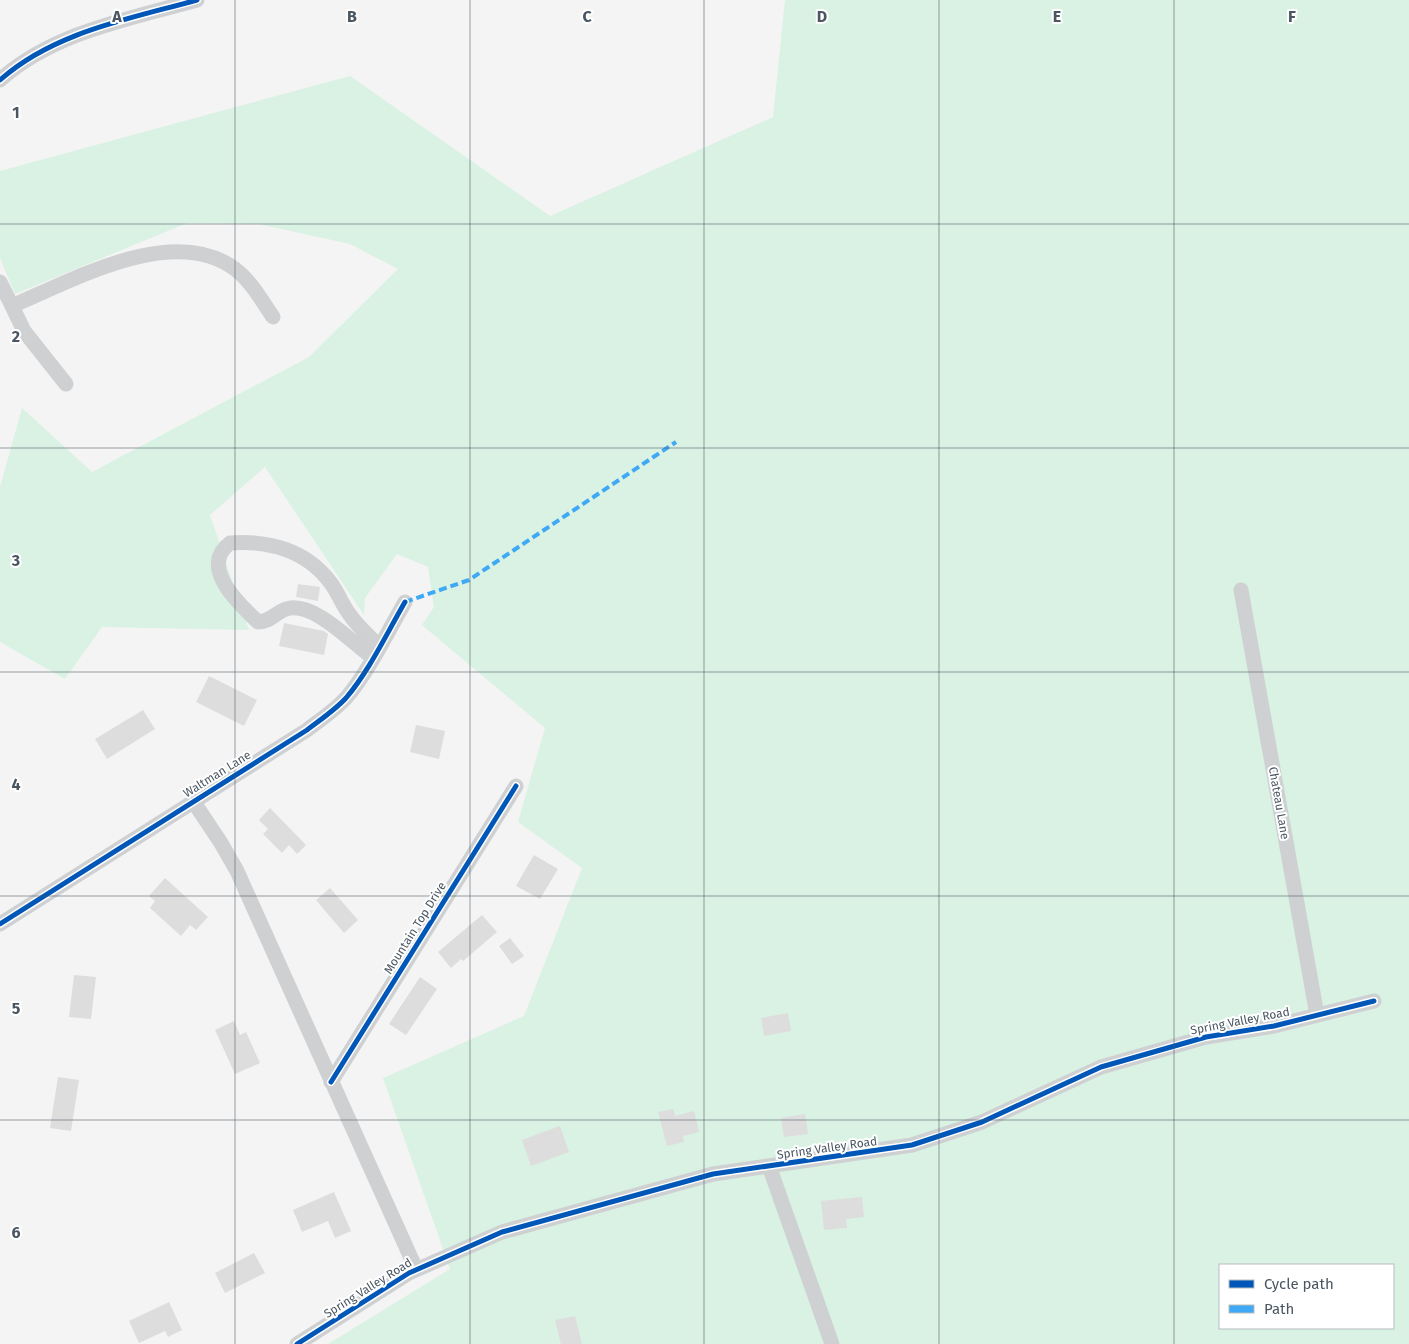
<svg xmlns="http://www.w3.org/2000/svg" width="1409" height="1344" viewBox="0 0 1409 1344" font-family="'Fira Sans',sans-serif">
  <style>
    .green { fill: #d9f2e3; fill-rule: evenodd }
    .building { fill: #ddddde }
    .lines { fill: none; stroke-linecap: round; stroke-linejoin: round }
    .minor { stroke: #ced0d2; stroke-width: 15 }
    .quiet { stroke: #3fa9f5; stroke-width: 4; stroke-dasharray: 8 4; stroke-linecap: butt }
    .cycleway-casing { stroke: #fff; stroke-width: 8 }
    .cycleway { stroke: #0057b8; stroke-width: 5 }
    .grid { fill: none; stroke: #4a5661; stroke-width: 1; stroke-opacity: 0.55 }
    .labels { text-anchor: middle; dominant-baseline: central; stroke-width: 4; stroke-linejoin: round; paint-order: stroke }
    .street-label { font-size: 12px; fill: #4a5661; stroke: #fff }
    .grid-label { font-size: 16px; text-anchor: middle; font-weight: bold; fill: #4a5661; stroke: #fff; stroke-width: 4; stroke-linejoin: round; paint-order: stroke }
  </style>
  <rect width="100%" height="100%" fill="#f4f4f4"/>
  <path class="green" d="M 785,0 L 1409,0 L 1409,1344 L 328,1344 L 450,1269 L 383,1078 L 524,1016 L 582,868 L 518,822 L 545,728 L 422,625 L 434,607 L 428,567 L 397,554 L 365,598 L 364,615 L 265,467 L 210,515 L 249,630 L 102,627 L 65,679 L 0,642 L 0,487 L 22,408 L 92,472 L 309,357 L 398,269 L 350,244 L 259,224 L 187,223 L 15,294 L 0,258 L 0,171 L 350,76 L 550,216 L 773,117 ZM 1220,1265 L 1393,1265 L 1393,1328 L 1220,1328 Z"/>
  <path class="building" d="M 298,584 L 320,587 L 318,601 L 296,597 Z
    M 284,623 L 324,631 L 328,634 L 324,655 L 279,646 Z
    M 209,676 L 257,700 L 244,726 L 196,702 Z
    M 143,710 L 155,729 L 107,759 L 95,739 Z
    M 416,725 L 445,731 L 439,759 L 410,752 Z
    M 270,808 L 306,845 L 297,854 L 289,845 L 282,853 L 263,834 L 268,829 L 259,820 Z
    M 534,855 L 558,869 L 540,899 L 516,886 Z
    M 165,878 L 208,917 L 196,930 L 190,925 L 181,936 L 150,908 L 155,901 L 149,896 Z
    M 330,888 L 358,920 L 344,933 L 316,900 Z
    M 482,915 L 497,932 L 463,961 L 461,959 L 451,968 L 438,952 Z
    M 510,938 L 524,956 L 512,964 L 499,946 Z
    M 74,975 L 96,977 L 91,1019 L 69,1017 Z
    M 420,977 L 437,989 L 406,1035 L 389,1024 Z
    M 788,1013 L 791,1031 L 764,1036 L 761,1018 Z
    M 234,1021 L 240,1035 L 246,1032 L 260,1063 L 235,1074 L 215,1030 Z
    M 58,1077 L 79,1080 L 71,1131 L 50,1128 Z
    M 673,1109 L 675,1116 L 694,1111 L 699,1132 L 683,1136 L 684,1142 L 667,1146 L 658,1112 Z
    M 805,1114 L 808,1134 L 784,1137 L 781,1118 Z
    M 560,1126 L 569,1152 L 531,1166 L 522,1140 Z
    M 334,1192 L 351,1231 L 335,1238 L 328,1221 L 302,1232 L 293,1210 Z
    M 862,1197 L 864,1217 L 846,1219 L 847,1228 L 824,1230 L 821,1201 Z
    M 254,1253 L 265,1273 L 225,1293 L 215,1273 Z
    M 169,1302 L 182,1330 L 168,1337 L 165,1331 L 139,1343 L 129,1321 Z
    M 575,1316 L 582,1344 L 561,1344 L 555,1320 Z"/>
  <g class="lines">
    <path class="minor" d="M 0,80 C 54,32 129,19 197,0
      M 0,282 L 12,306 C 73,280 174,223 235,269 C 251,281 262,301 273,317
      M 12,306 L 24,331 L 66,384
      M 1241,590 L 1317,1015
      M 372,657 C 352,643 313,600 286,609 C 275,613 270,622 258,622 C 240,605 198,567 230,543 C 268,540 306,550 330,582 C 338,592 342,605 350,615 C 358,627 369,636 379,646
      M 193,801 L 221,843 L 237,871 L 416,1269
      M 0,924 L 307,730 C 320,720 335,710 346,698 C 369,671 387,633 405,602
      M 331,1082 L 516,786
      M 769,1166 L 832,1344
      M 297,1344 L 409,1273 L 502,1232 L 713,1174 L 912,1145 L 982,1122 L 1101,1067 L 1206,1037 L 1274,1026 L 1374,1001"/>
    <path class="quiet" d="M 405,602 L 469,580 L 676,442"/>
    <defs>
      <path id="cycleway" d="M 0,80 C 54,32 129,19 197,0
        M 0,924 L 307,730 C 320,720 335,710 346,698 C 369,671 387,633 405,602
        M 331,1082 L 516,786
        M 297,1344 L 409,1273 L 502,1232 L 713,1174 L 912,1145 L 982,1122 L 1101,1067 L 1206,1037 L 1274,1026 L 1374,1001"/>
    </defs>
    <use href="#cycleway" class="cycleway-casing"/>
    <use href="#cycleway" class="cycleway"/>
  </g>
  <path class="grid" d="M 235,0 L 235,1344M 470,0 L 470,1344M 704,0 L 704,1344M 939,0 L 939,1344M 1174,0 L 1174,1344M 0,224 L 1409,224M 0,448 L 1409,448M 0,672 L 1409,672M 0,896 L 1409,896M 0,1120 L 1409,1120"/>
  <g class="labels">
    <g class="street-label">
      <text transform="translate(217 774) rotate(-32)">Waltman Lane</text>
      <text transform="translate(1279 803) rotate(80)">Chateau Lane</text>
      <text transform="translate(415 928) rotate(-58)">Mountain Top Drive</text>
      <text transform="translate(1240 1021) rotate(-11)">Spring Valley Road</text>
      <text transform="translate(827 1148) rotate(-8)">Spring Valley Road</text>
      <text transform="translate(368 1288) rotate(-32)">Spring Valley Road</text>
    </g>
  </g>
  <g class="grid-label">
    <text x="117" y="22">A</text>
    <text x="352" y="22">B</text>
    <text x="587" y="22">C</text>
    <text x="822" y="22">D</text>
    <text x="1057" y="22">E</text>
    <text x="1292" y="22">F</text>
    <text x="16" y="118">1</text>
    <text x="16" y="342">2</text>
    <text x="16" y="566">3</text>
    <text x="16" y="790">4</text>
    <text x="16" y="1014">5</text>
    <text x="16" y="1238">6</text>
  </g>
  <rect x="1219" y="1264" width="175" height="65" fill="#ffffff" stroke="#b7bbc0"/>
  <rect x="1229" y="1280" width="25" height="8" fill="#0057b8" stroke="#b7bbc0"/>
  <text x="1264" y="1289" font-size="15" fill="#4a5661">Cycle path</text>
  <rect x="1229" y="1305" width="25" height="8" fill="#3fa9f5" stroke="#b7bbc0"/>
  <text x="1264" y="1314" font-size="15" fill="#4a5661">Path</text>
</svg>
